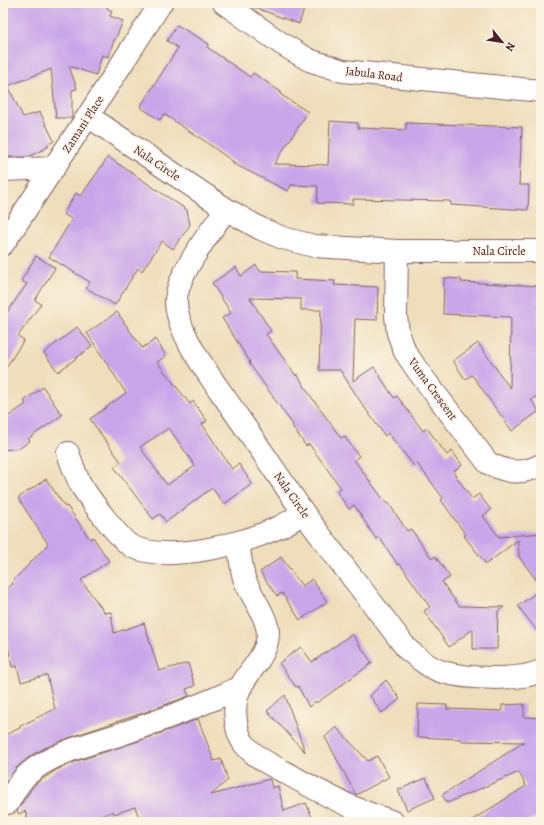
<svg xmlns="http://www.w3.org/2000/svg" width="544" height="825" viewBox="0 0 544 825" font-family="Alegreya,serif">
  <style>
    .building { fill: #c8a6ea; fill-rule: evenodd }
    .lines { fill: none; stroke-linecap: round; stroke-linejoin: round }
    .minor-casing { stroke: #83625e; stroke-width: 24 }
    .minor { stroke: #fff; stroke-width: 22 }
    .labels { text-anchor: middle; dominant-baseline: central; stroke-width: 3; stroke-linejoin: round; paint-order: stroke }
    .street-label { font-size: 12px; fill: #4a1f2b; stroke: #fcf5e5 }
  </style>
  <rect width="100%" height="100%" fill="#fcf5e5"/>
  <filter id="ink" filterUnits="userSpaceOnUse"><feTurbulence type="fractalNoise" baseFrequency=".025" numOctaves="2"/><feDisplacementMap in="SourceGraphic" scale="8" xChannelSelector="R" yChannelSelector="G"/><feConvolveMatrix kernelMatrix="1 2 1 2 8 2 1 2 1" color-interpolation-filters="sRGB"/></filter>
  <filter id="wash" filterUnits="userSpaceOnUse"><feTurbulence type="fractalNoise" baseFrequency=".012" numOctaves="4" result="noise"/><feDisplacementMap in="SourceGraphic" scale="16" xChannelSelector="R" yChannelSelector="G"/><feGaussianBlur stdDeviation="0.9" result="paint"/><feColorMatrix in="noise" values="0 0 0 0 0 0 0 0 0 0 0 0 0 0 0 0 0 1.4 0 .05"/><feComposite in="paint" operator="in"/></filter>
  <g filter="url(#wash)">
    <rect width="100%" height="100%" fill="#eedebc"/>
    <g id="blocks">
      <path class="building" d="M 3,3 L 109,3 L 107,8 L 112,11 L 110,16 L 123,21 L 115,40 L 114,40 L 108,57 L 102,55 L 96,75 L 69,66 L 77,89 L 72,90 L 72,118 L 56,118 L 51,69 L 8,86 L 23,117 L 40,112 L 54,141 L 47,145 L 48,147 L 28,157 L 3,157 Z
        M 247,3 L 306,3 L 299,24 L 248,5 Z
        M 177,25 L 209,44 L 207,47 L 250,77 L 253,73 L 281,92 L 280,94 L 308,112 L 274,164 L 328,165 L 330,121 L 358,123 L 358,128 L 406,130 L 406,123 L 522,127 L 519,185 L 529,185 L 528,210 L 451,205 L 450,201 L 353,199 L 353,204 L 317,203 L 318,186 L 291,185 L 288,191 L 232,163 L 235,163 L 199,137 L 199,138 L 164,114 L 160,120 L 140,107 L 178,48 L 167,41 Z
        M 108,157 L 187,210 L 190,225 L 173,249 L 162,241 L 142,271 L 138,268 L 115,305 L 86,288 L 90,282 L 49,257 L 72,219 L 63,214 L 76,193 L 81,196 Z
        M 36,256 L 55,268 L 35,300 L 41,304 L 18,336 L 24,340 L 3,372 L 3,318 L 27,284 L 21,281 Z
        M 256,265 L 260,271 L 295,272 L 295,279 L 335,281 L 334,285 L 378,287 L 377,320 L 355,319 L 353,381 L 374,367 L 394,398 L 397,396 L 423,431 L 427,428 L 447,455 L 452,451 L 462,465 L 453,472 L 472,499 L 479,494 L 491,510 L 483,516 L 499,537 L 541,533 L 541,586 L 519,557 L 518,540 L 486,564 L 464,536 L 466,535 L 441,500 L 443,498 L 417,463 L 414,466 L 388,433 L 385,436 L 362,404 L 340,370 L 319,370 L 321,310 L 301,310 L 301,299 L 250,298 L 271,331 L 266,334 L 296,376 L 297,374 L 310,395 L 341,438 L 344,436 L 359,456 L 354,460 L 386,503 L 388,502 L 407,531 L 411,529 L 432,559 L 435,556 L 450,577 L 442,582 L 459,606 L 504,607 L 498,611 L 497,649 L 473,649 L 473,629 L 449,647 L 424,611 L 430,607 L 400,564 L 398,565 L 379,537 L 376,539 L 354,505 L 349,509 L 336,491 L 341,488 L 309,444 L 306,446 L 292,426 L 293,425 L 249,363 L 250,362 L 222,318 L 231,313 L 212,283 L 236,267 L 241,276 Z
        M 444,278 L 461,279 L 461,282 L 540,286 L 538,336 L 541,336 L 541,393 L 531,400 L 539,411 L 512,431 L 472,375 L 465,379 L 453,361 L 478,343 L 510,388 L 511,317 L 443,314 Z
        M 117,312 L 142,348 L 156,339 L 166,356 L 157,362 L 190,404 L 193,401 L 207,421 L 202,424 L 232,469 L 239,464 L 252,484 L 224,504 L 212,488 L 166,522 L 160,514 L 153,519 L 114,467 L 121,462 L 90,419 L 126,393 L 87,333 ZM 169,428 L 195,466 L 167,485 L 140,447 Z
        M 77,327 L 92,346 L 58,372 L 44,353 Z
        M 43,387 L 62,415 L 28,439 L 30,441 L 20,448 L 3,450 L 3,420 L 26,404 L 24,401 Z
        M 46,479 L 65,507 L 67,506 L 90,539 L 93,537 L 109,561 L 81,580 L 105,613 L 111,612 L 114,633 L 144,623 L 159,671 L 188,663 L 195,686 L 186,689 L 189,696 L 137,715 L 71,737 L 45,748 L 32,755 L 17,767 L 3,786 L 3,736 L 20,728 L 20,726 L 55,709 L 47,675 L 21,682 L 17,666 L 12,667 L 3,619 L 3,594 L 13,583 L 12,582 L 48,544 L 18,498 Z
        M 281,557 L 302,586 L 312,579 L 327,602 L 300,620 L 282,593 L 277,596 L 260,572 Z
        M 541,589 L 541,636 L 518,606 Z
        M 352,634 L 372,663 L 318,702 L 314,702 L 309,707 L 298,686 L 296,687 L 279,663 L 301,647 L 312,662 Z
        M 386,680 L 400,699 L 382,713 L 370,696 Z
        M 285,695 L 305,752 L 267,711 Z
        M 418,704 L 447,705 L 447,709 L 502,711 L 502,705 L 524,704 L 524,717 L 541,718 L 541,815 L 525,822 L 469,822 L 526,786 L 519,772 L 447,803 L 442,795 L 524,742 L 461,741 L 461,739 L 417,737 Z
        M 198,719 L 214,761 L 221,759 L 228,780 L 211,795 L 270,779 L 272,788 L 278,786 L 284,811 L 306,803 L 314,822 L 141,822 L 135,807 L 114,814 L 113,811 L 87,822 L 29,822 L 25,811 L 19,814 L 17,811 L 34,785 L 56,770 L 80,760 L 145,739 Z
        M 336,727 L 368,761 L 377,756 L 389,777 L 356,795 L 325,737 Z
        M 426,778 L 435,798 L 407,810 L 398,790 Z"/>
    </g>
  </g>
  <g filter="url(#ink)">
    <use href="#blocks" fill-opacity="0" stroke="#83625e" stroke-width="1"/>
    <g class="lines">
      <defs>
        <path id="minor" d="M 224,3 L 282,44 L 309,60 L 343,71 L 541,91
          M 88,116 L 226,209 L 261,229 L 283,238 L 314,246 L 397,251 L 541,251
          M 3,170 L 54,168
          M 226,209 C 211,231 176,276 176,301 C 176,336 219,388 238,417 C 260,448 281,480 303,512 C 336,558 373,603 407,649 C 418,658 429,668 443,672 C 466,679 520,681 541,671
          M 3,244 L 88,116 L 161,3
          M 397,251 L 396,316 L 398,333 L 405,352 L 418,371 L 488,463 C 508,473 521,475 541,465
          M 68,453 C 72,464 76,477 82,487 C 90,499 121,542 133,547 C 170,563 242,544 277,528 C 287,524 295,518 304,513
          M 238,542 C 240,554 241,567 244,578 C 250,595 268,616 268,634 C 267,661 240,675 236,701 C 234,715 236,734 245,745 C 256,758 273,766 288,774 C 308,785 329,797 350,806 C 364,812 379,817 393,822
          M 8,803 C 14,792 19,781 29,773 C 55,751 95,743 127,732 C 165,719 204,704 241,687"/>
      </defs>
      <use href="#minor" class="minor-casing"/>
      <use href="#minor" class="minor"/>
    </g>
  </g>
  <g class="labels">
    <g class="street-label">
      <text transform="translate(374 74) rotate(7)">Jabula Road</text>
      <text transform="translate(83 124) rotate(-57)">Zamani Place</text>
      <text transform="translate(157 163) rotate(34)">Nala Circle</text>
      <text x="499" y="251">Nala Circle</text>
      <text transform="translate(433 389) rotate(54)">Vuma Crescent</text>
      <text transform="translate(292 495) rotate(55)">Nala Circle</text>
    </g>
  </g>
  <rect width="544" height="825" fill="none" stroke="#fcf5e5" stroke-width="16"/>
  <g transform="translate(502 42) rotate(120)" stroke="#fcf5e5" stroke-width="3" paint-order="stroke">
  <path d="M0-3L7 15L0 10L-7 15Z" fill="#4a1f2b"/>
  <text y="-6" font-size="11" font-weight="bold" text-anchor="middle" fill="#4a1f2b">N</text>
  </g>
</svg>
